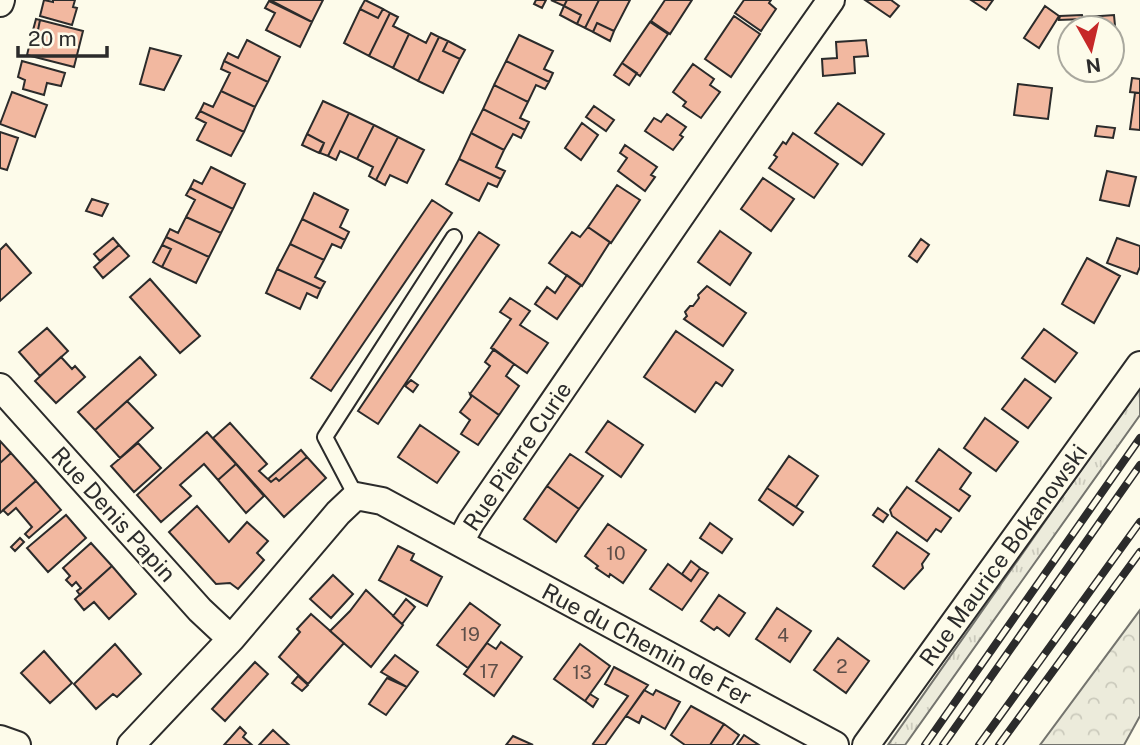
<svg xmlns="http://www.w3.org/2000/svg" width="1140" height="745" viewBox="0 0 1140 745" font-family="'Public Sans',sans-serif">
  <style>
    .grass { fill: url(#grass-tufts); stroke: #74746e; stroke-width: 2 }
    .forest { fill: url(#forest-crowns); stroke: #74746e; stroke-width: 2 }
    .building { fill: #f2b8a0; stroke: #2b2b2b; stroke-width: 2 }
    .lines { fill: none; stroke-linecap: round; stroke-linejoin: round }
    .service-casing { stroke: #2b2b2b; stroke-width: 18 }
    .minor-casing { stroke: #2b2b2b; stroke-width: 30 }
    .service { stroke: #fdfbea; stroke-width: 14 }
    .minor { stroke: #fdfbea; stroke-width: 26 }
    .rail-casing { stroke: #2b2b2b; stroke-width: 8 }
    .rail { stroke: #fdfbea; stroke-width: 5; stroke-dasharray: 16; stroke-linecap: butt }
    .labels { text-anchor: middle; dominant-baseline: central; stroke-width: 5; stroke-linejoin: round; paint-order: stroke }
    .number-label { font-size: 19px; fill: #5d4e48 }
    .street-label { font-size: 23px; fill: #2b2b2b; stroke: #fdfbea }
  </style>
  <defs>
    <pattern id="grass-tufts" width="24" height="20" patternUnits="userSpaceOnUse" patternTransform="scale(1.75)"><rect width="24" height="20" fill="#ecebdb"/><path d="M3 7l-1-3M5 7V3M7 7l1-3M15 17l-1-3M17 17v-4M19 17l1-3" fill="none" stroke="#cbcabc"/></pattern>
    <pattern id="forest-crowns" width="20" height="18" patternUnits="userSpaceOnUse" patternTransform="scale(1.75)"><rect width="20" height="18" fill="#ecebdb"/><path d="M2 6a3 3 0 1 1 6 0M12 15a3 3 0 1 1 6 0" fill="none" stroke="#cbcabc"/></pattern>
  </defs>
  <rect width="100%" height="100%" fill="#fdfbea"/>
  <path class="grass" d="M 1140,386 L 1140,415 L 905,745 L 888,745 Z"/>
  <path class="forest" d="M 1140,610 L 1140,716 L 1124,745 L 1040,745 Z"/>
  <path class="building" d="M 44,0 L 53,2 L 53,0 L 75,0 L 73,7 L 77,8 L 72,25 L 40,16 Z
    M 270,0 L 323,0 L 312,22 Z
    M 365,0 L 383,9 L 378,18 L 360,9 Z
    M 536,0 L 546,0 L 542,8 L 534,4 Z
    M 551,0 L 567,0 L 564,6 Z
    M 567,0 L 599,0 L 585,28 L 577,24 L 581,15 L 564,6 Z
    M 599,0 L 630,0 L 614,31 L 597,23 L 593,32 L 585,28 Z
    M 665,0 L 692,0 L 670,34 L 651,21 Z
    M 744,0 L 771,0 L 769,3 L 776,9 L 761,31 L 735,13 Z
    M 865,0 L 891,0 L 899,6 L 890,17 Z
    M 971,0 L 993,0 L 986,10 Z
    M 269,1 L 312,22 L 300,47 L 266,30 L 275,13 L 265,8 Z
    M 564,6 L 581,15 L 577,24 L 560,15 Z
    M 1045,6 L 1059,16 L 1039,48 L 1024,38 Z
    M 360,9 L 378,18 L 383,9 L 390,13 L 369,56 L 344,43 Z
    M 390,13 L 398,17 L 393,26 L 409,34 L 393,68 L 369,56 Z
    M 1082,15 L 1083,19 L 1059,20 L 1060,16 Z
    M 1114,15 L 1117,47 L 1112,47 L 1112,28 L 1085,28 L 1087,27 L 1087,17 Z
    M 734,16 L 760,34 L 731,77 L 705,59 Z
    M 36,19 L 40,20 L 37,35 L 32,34 Z
    M 40,20 L 83,31 L 74,67 L 27,55 L 32,34 L 37,35 Z
    M 650,22 L 668,34 L 640,76 L 622,63 Z
    M 597,23 L 614,31 L 610,41 L 593,32 Z
    M 431,33 L 439,37 L 418,81 L 393,68 L 409,34 L 426,43 Z
    M 519,35 L 553,51 L 544,69 L 553,73 L 549,82 L 506,61 Z
    M 439,37 L 448,41 L 443,51 L 460,59 L 443,93 L 418,81 Z
    M 247,40 L 280,57 L 268,82 L 224,61 L 228,53 L 238,58 Z
    M 866,40 L 868,56 L 854,57 L 855,73 L 823,76 L 822,59 L 837,58 L 836,42 Z
    M 448,41 L 465,50 L 460,59 L 443,51 Z
    M 150,48 L 181,56 L 164,90 L 140,84 Z
    M 22,61 L 65,73 L 61,86 L 47,83 L 44,95 L 23,89 L 25,80 L 18,77 Z
    M 224,61 L 268,82 L 255,107 L 221,91 L 230,73 L 221,69 Z
    M 506,61 L 549,82 L 545,89 L 536,85 L 528,102 L 494,85 Z
    M 622,63 L 637,73 L 629,85 L 614,75 Z
    M 693,64 L 714,79 L 710,85 L 720,92 L 701,118 L 683,106 L 686,102 L 673,92 Z
    M 1132,78 L 1140,79 L 1140,93 L 1130,92 Z
    M 1018,84 L 1052,88 L 1048,119 L 1014,115 Z
    M 494,85 L 528,102 L 520,118 L 529,122 L 525,130 L 483,109 Z
    M 221,91 L 255,107 L 244,132 L 200,111 L 204,103 L 213,107 Z
    M 12,92 L 47,105 L 35,137 L 0,124 Z
    M 1135,93 L 1140,93 L 1140,130 L 1130,129 Z
    M 323,101 L 349,113 L 328,156 L 320,153 L 324,143 L 307,134 Z
    M 838,103 L 884,134 L 862,165 L 815,133 Z
    M 594,106 L 614,120 L 606,131 L 586,117 Z
    M 483,109 L 525,130 L 521,138 L 513,134 L 504,150 L 471,133 Z
    M 200,111 L 244,132 L 231,156 L 197,140 L 206,123 L 196,118 Z
    M 349,113 L 374,125 L 357,159 L 340,151 L 336,160 L 328,156 Z
    M 667,114 L 686,127 L 680,135 L 683,137 L 673,150 L 645,131 L 654,118 L 661,122 Z
    M 582,123 L 598,135 L 581,160 L 565,148 Z
    M 374,125 L 398,137 L 376,180 L 369,176 L 373,167 L 357,159 Z
    M 1097,126 L 1115,128 L 1113,138 L 1095,136 Z
    M 0,132 L 18,138 L 7,170 L 0,168 Z
    M 471,133 L 504,150 L 496,167 L 505,171 L 501,179 L 459,159 Z
    M 793,133 L 838,164 L 814,198 L 769,168 L 777,157 L 774,155 L 783,142 L 786,144 Z
    M 307,134 L 324,143 L 319,153 L 302,145 Z
    M 398,137 L 424,150 L 407,183 L 390,175 L 385,185 L 376,180 Z
    M 625,145 L 657,167 L 651,175 L 655,177 L 645,191 L 618,171 L 627,158 L 620,153 Z
    M 459,159 L 501,179 L 497,187 L 488,183 L 479,201 L 446,184 Z
    M 211,167 L 245,184 L 233,209 L 190,188 L 194,180 L 202,184 Z
    M 1107,171 L 1136,177 L 1129,206 L 1100,200 Z
    M 763,178 L 794,199 L 771,231 L 741,209 Z
    M 617,185 L 640,200 L 611,243 L 588,227 Z
    M 190,188 L 233,209 L 221,233 L 186,217 L 195,200 L 186,195 Z
    M 314,193 L 348,210 L 340,227 L 349,232 L 345,240 L 302,219 Z
    M 92,199 L 108,204 L 102,216 L 86,211 Z
    M 432,200 L 452,213 L 331,391 L 311,378 Z
    M 186,217 L 221,233 L 209,257 L 166,237 L 170,229 L 178,233 Z
    M 302,219 L 345,240 L 341,248 L 332,244 L 324,260 L 290,244 Z
    M 588,227 L 610,242 L 582,286 L 549,263 L 572,232 L 580,237 Z
    M 720,231 L 751,253 L 730,285 L 698,262 Z
    M 479,232 L 499,245 L 378,424 L 358,411 Z
    M 166,237 L 209,257 L 196,283 L 162,267 L 171,249 L 162,245 Z
    M 113,238 L 119,245 L 100,261 L 94,254 Z
    M 1117,238 L 1140,246 L 1140,267 L 1137,274 L 1107,263 Z
    M 921,239 L 929,245 L 917,262 L 909,256 Z
    M 6,244 L 31,273 L 0,301 L 0,250 Z
    M 290,244 L 324,260 L 315,277 L 325,282 L 321,289 L 277,269 Z
    M 119,245 L 129,256 L 103,278 L 94,267 Z
    M 162,245 L 171,249 L 162,267 L 153,262 Z
    M 1087,258 L 1120,276 L 1094,323 L 1062,304 Z
    M 277,269 L 321,289 L 317,298 L 307,293 L 300,309 L 266,293 Z
    M 567,275 L 581,285 L 557,319 L 535,304 L 547,287 L 555,293 Z
    M 150,279 L 200,336 L 180,353 L 130,297 Z
    M 707,286 L 746,313 L 723,346 L 684,319 L 687,316 L 685,312 L 690,306 L 693,306 L 699,298 L 698,295 Z
    M 510,298 L 530,311 L 520,325 L 548,343 L 527,373 L 491,348 L 511,319 L 500,312 Z
    M 47,328 L 68,351 L 40,376 L 19,352 Z
    M 1044,329 L 1077,353 L 1055,382 L 1022,358 Z
    M 676,331 L 733,370 L 722,386 L 716,382 L 695,412 L 644,377 Z
    M 494,349 L 514,364 L 506,376 L 519,386 L 499,415 L 470,394 L 490,366 L 485,362 Z
    M 61,357 L 72,369 L 75,366 L 85,377 L 56,403 L 35,381 Z
    M 140,357 L 156,375 L 95,430 L 78,412 Z
    M 1025,379 L 1051,398 L 1028,428 L 1002,409 Z
    M 411,380 L 418,385 L 413,392 L 405,386 Z
    M 470,394 L 499,415 L 478,445 L 461,434 L 470,420 L 460,412 L 471,397 Z
    M 127,401 L 153,428 L 120,458 L 95,430 Z
    M 985,418 L 1018,442 L 996,471 L 964,448 Z
    M 608,421 L 643,445 L 621,477 L 586,452 Z
    M 230,423 L 267,464 L 259,471 L 271,482 L 276,478 L 279,481 L 307,457 L 326,478 L 284,517 L 213,438 Z
    M 420,425 L 459,452 L 437,483 L 398,457 Z
    M 207,432 L 236,464 L 218,480 L 204,464 L 180,485 L 191,496 L 161,522 L 137,495 Z
    M 0,441 L 11,453 L 0,463 Z
    M 138,443 L 161,468 L 134,492 L 111,466 Z
    M 939,449 L 971,473 L 960,489 L 970,496 L 959,511 L 916,481 Z
    M 301,450 L 307,457 L 279,481 L 276,478 L 271,482 L 268,479 Z
    M 11,453 L 36,481 L 0,513 L 0,463 Z
    M 570,454 L 603,476 L 579,509 L 547,486 Z
    M 789,456 L 818,476 L 796,507 L 767,488 Z
    M 236,464 L 264,496 L 246,513 L 218,480 Z
    M 36,481 L 61,510 L 29,538 L 25,534 L 32,527 L 16,508 L 8,515 L 3,510 Z
    M 547,486 L 579,509 L 556,542 L 524,519 Z
    M 907,487 L 951,518 L 941,532 L 936,529 L 927,541 L 892,516 L 890,510 Z
    M 767,488 L 803,512 L 793,525 L 759,500 Z
    M 197,506 L 229,542 L 247,522 L 268,541 L 257,553 L 264,560 L 238,589 L 230,583 L 216,584 L 169,532 Z
    M 878,508 L 888,515 L 883,522 L 873,515 Z
    M 66,515 L 86,538 L 48,572 L 27,548 Z
    M 710,523 L 732,539 L 722,553 L 700,538 Z
    M 608,524 L 646,550 L 623,583 L 610,574 L 609,577 L 596,568 L 598,566 L 585,556 Z
    M 897,532 L 929,554 L 922,564 L 923,568 L 904,589 L 873,566 Z
    M 20,538 L 24,542 L 15,551 L 11,547 Z
    M 91,543 L 112,566 L 80,595 L 77,591 L 81,588 L 76,582 L 72,586 L 66,580 L 70,576 L 63,568 Z
    M 398,546 L 414,554 L 411,560 L 442,577 L 427,606 L 379,580 Z
    M 691,561 L 700,568 L 691,581 L 682,574 Z
    M 668,564 L 691,581 L 700,568 L 708,573 L 682,610 L 650,589 Z
    M 112,566 L 136,594 L 109,619 L 94,602 L 84,610 L 75,599 Z
    M 333,575 L 353,594 L 331,618 L 310,599 Z
    M 366,590 L 403,625 L 371,667 L 330,631 L 350,611 Z
    M 719,595 L 745,613 L 729,636 L 717,627 L 714,630 L 701,621 Z
    M 406,599 L 415,607 L 402,624 L 393,616 Z
    M 470,603 L 500,625 L 468,668 L 437,645 Z
    M 777,608 L 811,631 L 790,662 L 756,639 Z
    M 311,614 L 344,643 L 308,684 L 279,657 L 300,632 L 297,629 Z
    M 838,638 L 869,661 L 846,693 L 814,670 Z
    M 501,642 L 522,657 L 494,696 L 464,674 L 487,643 L 496,649 Z
    M 115,644 L 141,674 L 117,697 L 113,694 L 96,709 L 74,684 Z
    M 580,644 L 610,666 L 585,701 L 554,679 Z
    M 44,651 L 72,683 L 50,703 L 21,673 Z
    M 395,655 L 418,672 L 407,687 L 381,672 Z
    M 255,662 L 268,674 L 225,721 L 212,709 Z
    M 614,667 L 648,685 L 605,745 L 595,745 L 593,744 L 628,696 L 605,684 Z
    M 298,676 L 308,685 L 302,691 L 292,683 Z
    M 387,678 L 407,687 L 386,715 L 369,704 Z
    M 644,690 L 653,695 L 656,690 L 680,702 L 665,729 L 642,716 L 639,723 L 626,716 Z
    M 590,694 L 598,699 L 593,707 L 585,701 Z
    M 691,706 L 724,724 L 710,745 L 685,745 L 671,735 Z
    M 724,724 L 739,735 L 732,745 L 710,745 Z
    M 240,727 L 246,733 L 243,737 L 252,745 L 224,745 Z
    M 273,730 L 289,745 L 259,745 Z
    M 744,735 L 759,745 L 737,745 Z
    M 513,736 L 533,745 L 506,745 Z"/>
  <g class="lines">
    <defs>
      <path id="service" d="M 356,496 L 325,437 L 454,237"/>
      <path id="minor" d="M 0,3 L 1,0
        M 0,387 L 200,610 L 231,639
        M 460,542 L 471,522 C 591,348 709,172 831,0
        M 0,739 L 17,745
        M 131,745 L 231,639 L 338,513 L 356,496 L 382,501 L 835,745
        M 866,745 L 1140,365"/>
    </defs>
    <use href="#service" class="service-casing"/>
    <use href="#minor" class="minor-casing"/>
    <use href="#service" class="service"/>
    <use href="#minor" class="minor"/>
    <defs>
      <path id="rail" d="M 925,745 L 1140,438
        M 943,745 L 1140,465
        M 979,745 L 1140,522
        M 999,745 L 1140,552"/>
    </defs>
    <use href="#rail" class="rail-casing"/>
    <use href="#rail" class="rail"/>
  </g>
  <g class="labels">
    <g class="number-label">
      <text x="616" y="553">10</text>
      <text x="470" y="634">19</text>
      <text x="783" y="635">4</text>
      <text x="842" y="666">2</text>
      <text x="489" y="671">17</text>
      <text x="582" y="672">13</text>
    </g>
    <g class="street-label">
      <text transform="translate(517 456) rotate(-56)">Rue Pierre Curie</text>
      <text transform="translate(114 514) rotate(48)">Rue Denis Papin</text>
      <text transform="translate(1003 555) rotate(-54)">Rue Maurice Bokanowski</text>
      <text transform="translate(647 644) rotate(28)">Rue du Chemin de Fer</text>
    </g>
  </g>
  <g transform="translate(1091 49) rotate(172)"><circle r="33" fill="#fdfbea" stroke="#a9a89e" stroke-width="2"/>
  <path d="M0-5L12 26L0 18L-12 26Z" fill="#c62828"/>
  <text y="-10" font-size="19" font-weight="bold" text-anchor="middle" fill="#2b2b2b">N</text>
  </g>
  <path d="M18 46v10h89v-10" fill="none" stroke="#2b2b2b" stroke-width="3.5"/>
  <text x="28" y="46" font-size="21" fill="#2b2b2b" stroke="#fdfbea" stroke-width="5" paint-order="stroke">20 m</text>
</svg>
